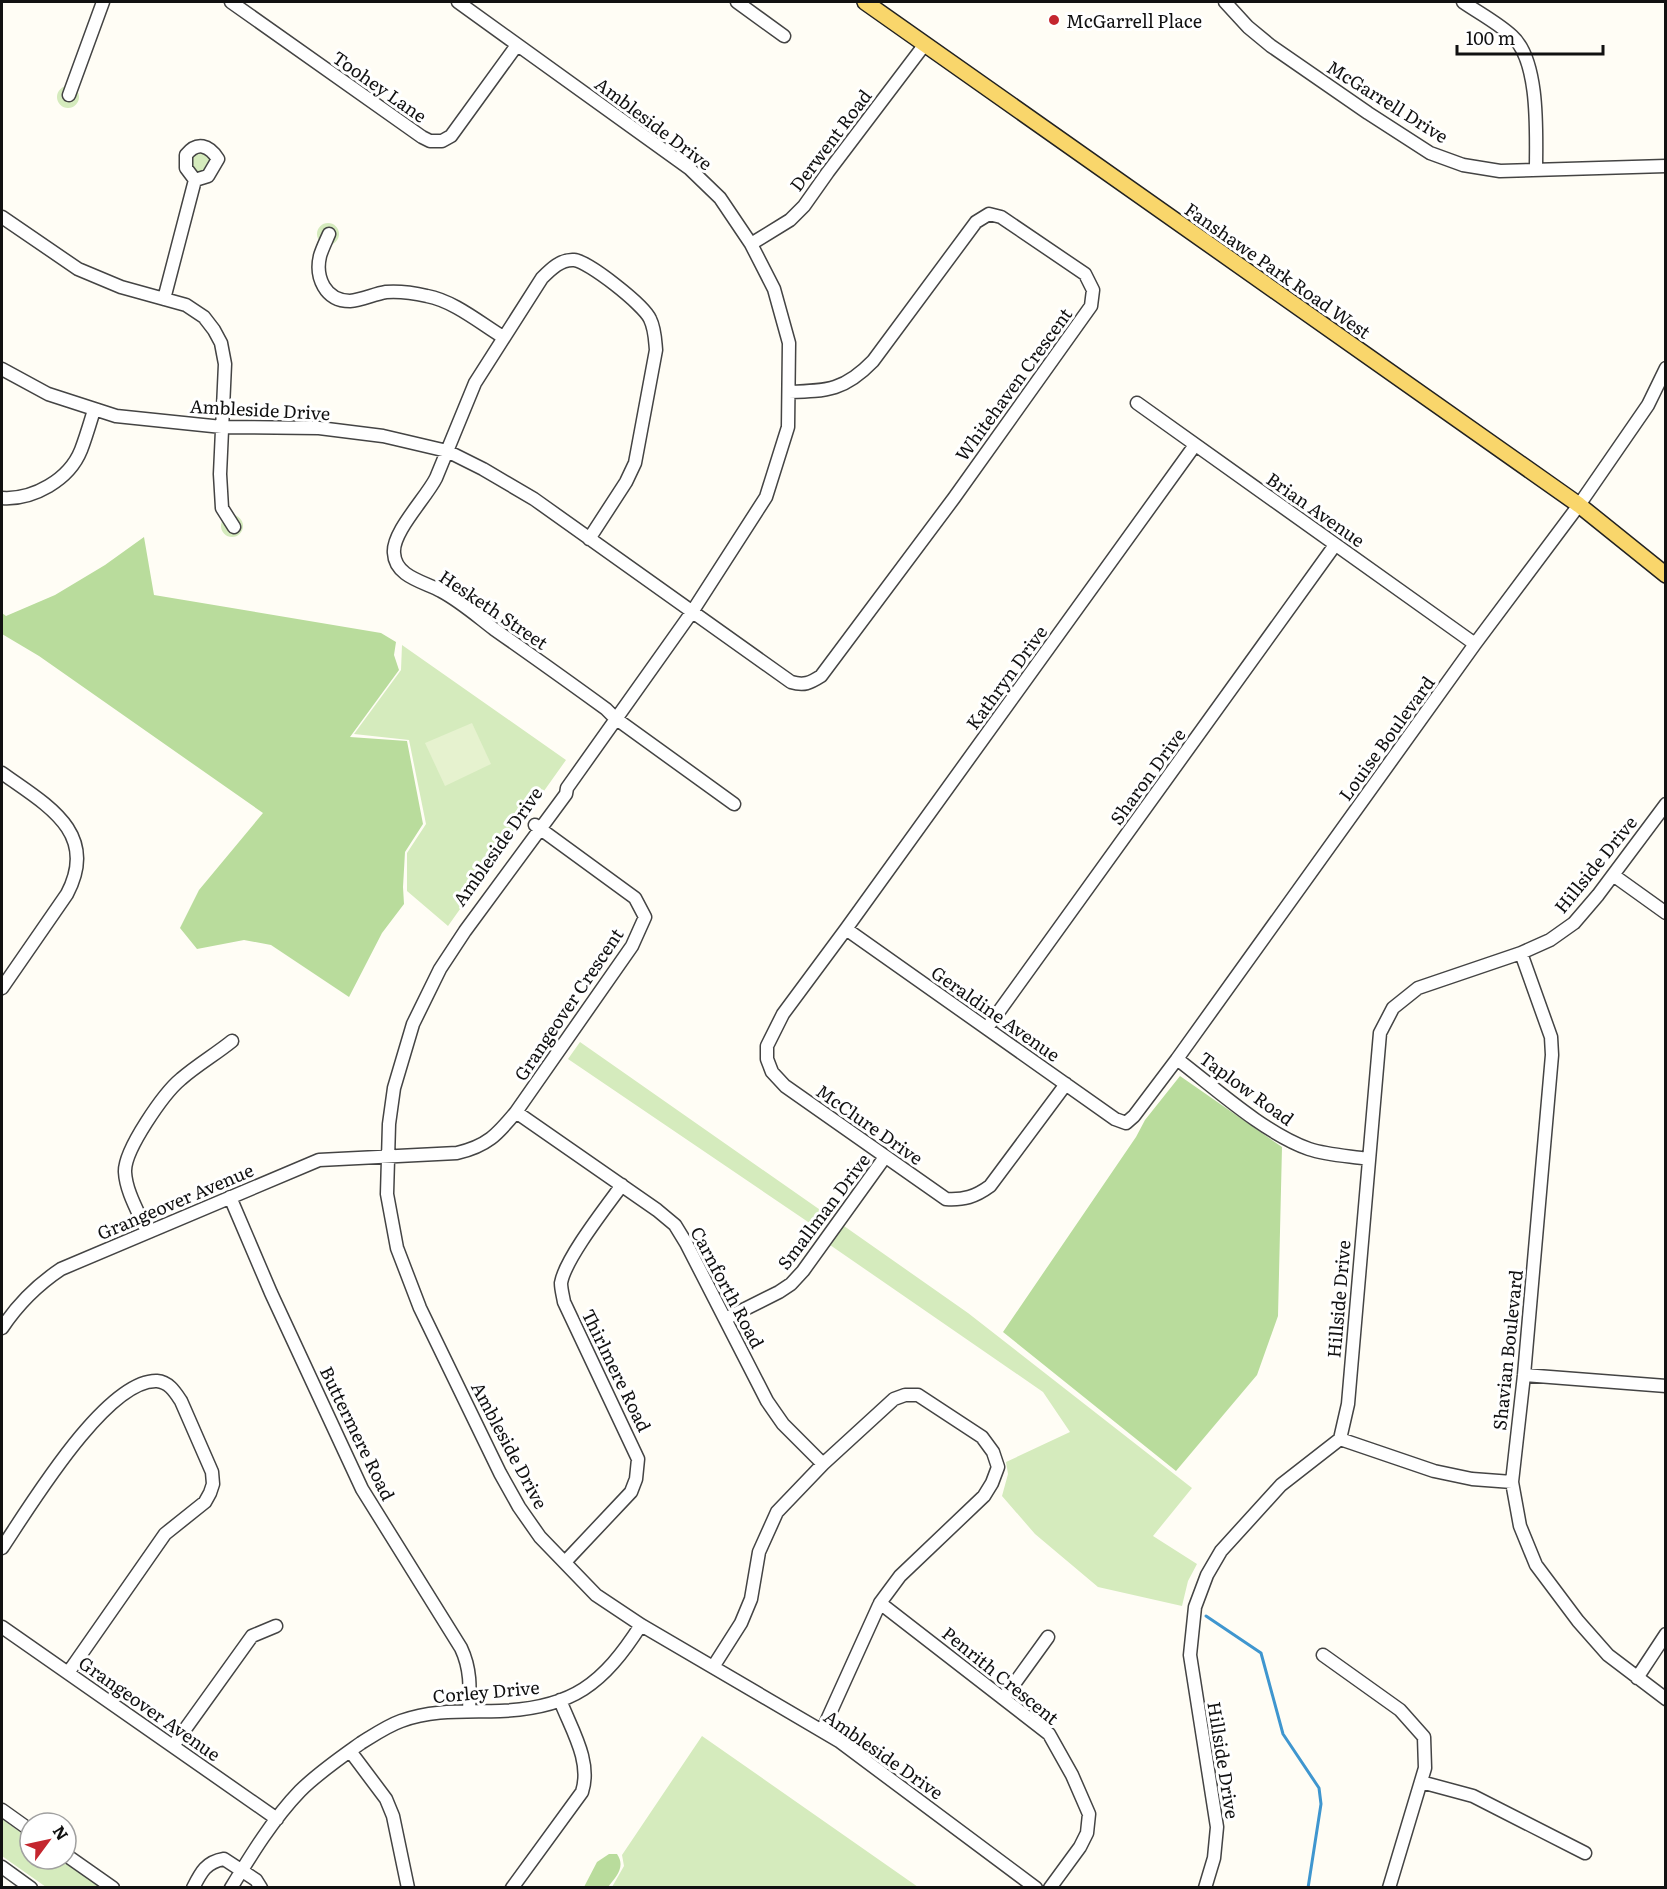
<svg xmlns="http://www.w3.org/2000/svg" width="1667" height="1889" viewBox="0 0 1667 1889" font-family="Literata,serif">
  <style>
    .green { fill: #d5ebbd }
    .forest { fill: #b9dc9c }
    .pitch { fill: #e6f2cf }
    .lines { fill: none; stroke-linecap: round; stroke-linejoin: round }
    .stream { stroke: #3f96cf; stroke-width: 3 }
    .minor-casing { stroke: #444; stroke-width: 15 }
    .major-casing { stroke: #222; stroke-width: 18 }
    .minor { stroke: #fff; stroke-width: 12 }
    .major { stroke: #f9d66b; stroke-width: 15 }
    .poi-dot { fill: #c4262e; stroke: #fff; stroke-width: 2 }
    .labels { text-anchor: middle; dominant-baseline: central; stroke-width: 6; stroke-linejoin: round; paint-order: stroke }
    .poi-label { font-size: 18px; fill: #111; stroke: #fff; text-anchor: start }
    .street-label { font-size: 18px; fill: #111; stroke: #fff }
  </style>
  <rect width="100%" height="100%" fill="#fffdf5"/>
  <path class="green" d="M57 97a11 11 0 1 1 22 0a11 11 0 1 1-22 0Z
    M189 161a11 11 0 1 1 22 0a11 11 0 1 1-22 0Z
    M317 234a11 11 0 1 1 22 0a11 11 0 1 1-22 0Z
    M221 526a11 11 0 1 1 22 0a11 11 0 1 1-22 0Z
    M 402,645 L 566,760 L 448,926 L 407,891 L 407,853 L 426,824 L 409,740 L 354,734 L 401,670 Z
    M 580,1042 L 826,1214 L 817,1228 L 568,1059 Z
    M 844,1226 L 968,1313 L 1192,1488 L 1153,1536 L 1197,1564 L 1188,1581 L 1182,1606 L 1098,1587 L 1035,1534 L 1002,1496 L 1008,1474 L 1006,1462 L 1070,1432 L 1043,1392 L 830,1245 Z
    M 702,1736 L 918,1887 L 612,1887 L 624,1866 L 622,1855 Z
    M 2,1819 L 30,1839 L 30,1859 L 59,1859 L 100,1887 L 46,1887 L 2,1856 Z"/>
  <path class="forest" d="M 144,537 L 154,595 L 381,633 L 396,642 L 394,655 L 399,670 L 350,737 L 407,741 L 423,824 L 405,852 L 403,887 L 404,904 L 382,933 L 349,997 L 271,945 L 244,940 L 197,949 L 180,928 L 199,890 L 263,813 L 39,656 L 2,634 L 2,613 L 6,616 L 55,595 L 105,565 Z
    M 1180,1076 L 1282,1147 L 1278,1316 L 1257,1375 L 1176,1471 L 1003,1332 L 1136,1137 L 1145,1120 Z
    M 609,1854 L 617,1854 C 626,1867 616,1877 608,1887 L 584,1887 L 597,1862 Z"/>
  <path class="pitch" d="M 472,723 L 491,764 L 445,786 L 425,743 Z"/>
  <g class="lines">
    <path class="stream" d="M 1206,1616 L 1261,1653 L 1283,1734 L 1319,1788 L 1321,1804 L 1308,1888"/>
    <defs>
      <path id="minor" d="M 231,2 L 422,137 L 430,141 L 442,141 L 451,136 L 517,45
        M 458,2 L 690,169 L 720,198 L 751,244 L 774,289 L 789,343 L 788,427 L 766,497 L 692,612 L 567,788 L 566,794 L 465,931 L 440,969 L 413,1024 L 394,1088 L 389,1124 L 387,1194 L 397,1248 L 420,1308 L 500,1473 L 519,1507 L 540,1537 L 596,1595 L 641,1625 L 839,1741 L 1036,1888
        M 737,2 L 784,36
        M 1225,2 L 1248,27 L 1271,46 L 1368,113 L 1430,153 L 1463,165 L 1500,171 L 1666,166
        M 1463,2 C 1479,13 1498,23 1512,36 C 1540,61 1536,135 1536,170
        M 69,95 L 103,2
        M 2,217 L 78,269 L 121,287 L 186,305 L 204,317 L 214,330 L 221,343 L 225,364 L 220,474 L 222,508 L 234,527
        M 329,234 C 326,241 322,249 320,256 C 315,277 325,301 350,301 C 362,300 374,294 386,292 C 399,291 414,293 427,296 C 454,301 480,323 503,337
        M 751,244 L 790,220 L 804,206 L 828,172 L 925,44
        M 164,299 L 195,180 L 208,176 L 218,159 C 209,145 197,141 186,155 L 186,168 L 195,180
        M 2,369 L 48,394 L 116,416 L 222,427 L 319,428 L 383,436 L 447,451 L 483,469 L 534,499 L 791,682 C 804,686 810,683 821,676 L 954,498 L 1091,306 L 1093,290 L 1085,274 L 1001,217 L 989,214 L 976,222 L 873,361 C 845,390 828,391 789,392
        M 1137,403 L 1475,644
        M 2,498 C 33,500 69,480 81,450 C 86,437 90,423 94,410
        M 589,539 L 626,482 L 635,463 L 656,350 C 655,339 655,329 650,319 C 644,305 588,261 574,260 C 561,259 551,269 542,278 L 475,383 L 436,478 C 426,498 392,532 394,553 C 395,577 425,582 441,591 C 460,601 477,616 494,629 C 531,655 569,682 606,709 L 615,718 L 734,804
        M 2,773 C 45,804 100,832 67,894 L 2,988
        M 1613,875 L 1666,913
        M 846,929 L 1115,1119 L 1126,1123 L 1134,1116 L 1177,1059 L 1475,644 L 1579,505 L 1648,405 L 1666,368
        M 1521,953 L 1551,1037 L 1552,1055 L 1524,1375 L 1512,1482 L 1520,1526 L 1536,1565 L 1578,1621 L 1608,1655 L 1666,1699
        M 987,1028 L 1335,545
        M 1177,1059 C 1215,1088 1264,1133 1309,1149 C 1327,1155 1349,1156 1368,1159
        M 1066,1084 L 990,1186 C 975,1197 964,1200 946,1199 L 785,1086 L 772,1072 L 767,1059 L 767,1046 L 783,1014 L 846,929 L 1195,445
        M 516,1112 L 657,1210 L 675,1225 L 686,1243 L 767,1401 L 783,1424 L 823,1464
        M 230,1197 L 271,1293 L 362,1489 L 461,1648 C 471,1669 470,1688 469,1711
        M 147,1232 C 139,1213 126,1192 125,1172 C 124,1150 164,1093 181,1079 C 197,1065 216,1054 232,1041
        M 725,1319 L 779,1292 L 791,1284 L 803,1271 L 885,1157
        M 2,1328 C 18,1304 37,1285 61,1269 L 319,1160 L 457,1153 C 487,1146 497,1135 516,1112 L 632,946 L 645,917 L 635,898 L 535,825
        M 1524,1375 L 1666,1386
        M 1340,1439 L 1434,1471 L 1472,1479 L 1512,1482
        M 2,1548 C 29,1508 106,1379 157,1381 C 169,1382 175,1392 181,1401 L 212,1472 L 213,1484 L 210,1493 L 205,1502 L 165,1534 L 68,1673
        M 565,1562 L 631,1492 L 636,1479 L 638,1459 L 564,1302 C 563,1296 561,1289 561,1283 C 565,1259 606,1207 622,1185
        M 880,1603 L 1049,1734 L 1072,1775 L 1089,1814 L 1087,1833 L 1080,1847 L 1050,1888
        M 2,1627 L 277,1819
        M 1323,1655 L 1400,1710 L 1424,1737 L 1425,1768 L 1389,1888
        M 713,1667 L 741,1623 L 751,1599 L 759,1552 L 777,1512 L 823,1464 L 894,1399 L 905,1395 L 918,1395 L 982,1437 L 993,1452 L 998,1467 L 992,1483 L 984,1496 L 900,1576 L 880,1603 L 822,1731
        M 1637,1678 L 1666,1634
        M 1004,1698 L 1048,1637
        M 173,1746 L 252,1636 L 276,1626
        M 350,1751 L 386,1799 L 393,1816 L 408,1888
        M 1421,1782 L 1473,1796 L 1585,1853
        M 2,1810 L 30,1830
        M 66,1855 L 113,1888
        M 2,1867 L 31,1888
        M 193,1888 C 201,1872 206,1862 224,1859 L 256,1880 L 261,1888
        M 231,1888 C 251,1855 273,1819 300,1791 C 318,1773 340,1758 361,1743 C 374,1735 387,1726 401,1721 C 434,1709 466,1712 500,1711 C 573,1708 603,1684 641,1625
        M 512,1888 L 582,1792 C 592,1761 571,1729 560,1700
        M 1205,1888 L 1214,1858 L 1217,1827 L 1190,1655 L 1195,1607 L 1207,1575 L 1221,1551 L 1281,1485 L 1340,1439 L 1348,1404 L 1380,1033 L 1393,1008 L 1418,988 L 1521,953 L 1550,940 L 1574,923 L 1598,895 L 1666,804"/>
      <path id="major" d="M 865,2 L 1579,505 L 1666,575"/>
    </defs>
    <use href="#minor" class="minor-casing"/>
    <use href="#major" class="major-casing"/>
    <use href="#minor" class="minor"/>
    <use href="#major" class="major"/>
  </g>
  <circle class="poi-dot" cx="1054" cy="20" r="6"/>
  <g class="labels">
    <g class="poi-label">
      <text x="1066" y="20">McGarrell Place</text>
    </g>
    <g class="street-label">
      <text transform="translate(380 86) rotate(35)">Toohey Lane</text>
      <text transform="translate(1388 101) rotate(32)">McGarrell Drive</text>
      <text transform="translate(654 123) rotate(37)">Ambleside Drive</text>
      <text transform="translate(830 140) rotate(-53)">Derwent Road</text>
      <text transform="translate(1278 270) rotate(35)">Fanshawe Park Road West</text>
      <text transform="translate(1013 384) rotate(-54)">Whitehaven Crescent</text>
      <text transform="translate(260 409) rotate(3)">Ambleside Drive</text>
      <text transform="translate(1316 509) rotate(35)">Brian Avenue</text>
      <text transform="translate(494 609) rotate(34)">Hesketh Street</text>
      <text transform="translate(1006 677) rotate(-54)">Kathryn Drive</text>
      <text transform="translate(1386 738) rotate(-54)">Louise Boulevard</text>
      <text transform="translate(1147 776) rotate(-54)">Sharon Drive</text>
      <text transform="translate(497 846) rotate(-55)">Ambleside Drive</text>
      <text transform="translate(1595 864) rotate(-51)">Hillside Drive</text>
      <text transform="translate(568 1004) rotate(-56)">Grangeover Crescent</text>
      <text transform="translate(996 1013) rotate(35)">Geraldine Avenue</text>
      <text transform="translate(1247 1088) rotate(36)">Taplow Road</text>
      <text transform="translate(870 1124) rotate(35)">McClure Drive</text>
      <text transform="translate(175 1201) rotate(-23)">Grangeover Avenue</text>
      <text transform="translate(823 1211) rotate(-53)">Smallman Drive</text>
      <text transform="translate(728 1287) rotate(62)">Carnforth Road</text>
      <text transform="translate(1338 1299) rotate(-85)">Hillside Drive</text>
      <text transform="translate(1507 1350) rotate(-84)">Shavian Boulevard</text>
      <text transform="translate(617 1370) rotate(64)">Thirlmere Road</text>
      <text transform="translate(358 1433) rotate(64)">Buttermere Road</text>
      <text transform="translate(510 1445) rotate(62)">Ambleside Drive</text>
      <text transform="translate(1001 1675) rotate(39)">Penrith Crescent</text>
      <text transform="translate(486 1691) rotate(-5)">Corley Drive</text>
      <text transform="translate(150 1708) rotate(35)">Grangeover Avenue</text>
      <text transform="translate(884 1754) rotate(35)">Ambleside Drive</text>
      <text transform="translate(1224 1760) rotate(81)">Hillside Drive</text>
    </g>
  </g>
  <rect width="1667" height="1889" fill="none" stroke="#111111" stroke-width="6"/>
  <g transform="translate(48 1841) rotate(57)"><circle r="28" fill="#ffffff" stroke="#a0a0a0" stroke-width="1.5"/>
  <path d="M0-4.5L10 22L0 15L-10 22Z" fill="#c4262e"/>
  <text y="-9" font-size="16" font-weight="bold" text-anchor="middle" fill="#111111">N</text>
  </g>
  <path d="M1457 45v9h146v-9" fill="none" stroke="#111111" stroke-width="3"/>
  <text x="1466" y="45" font-size="18" fill="#111111" stroke="#ffffff" stroke-width="4.5" paint-order="stroke">100 m</text>
</svg>
